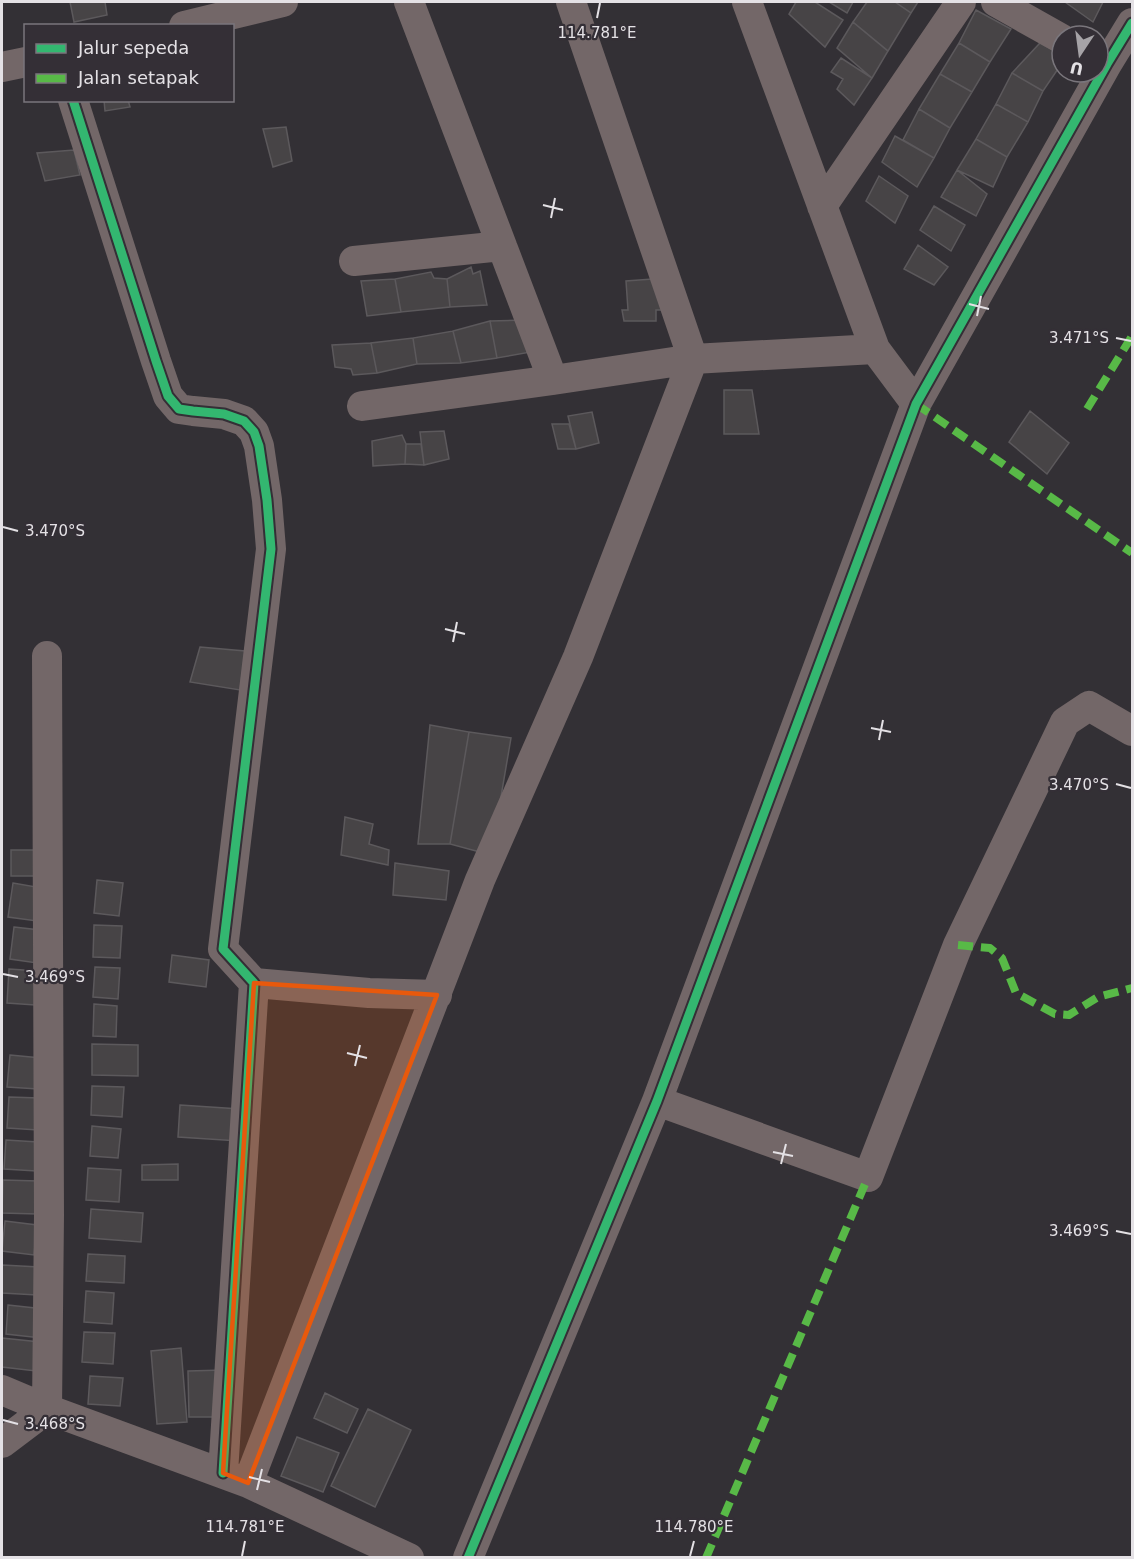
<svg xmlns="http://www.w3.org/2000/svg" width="1134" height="1559" viewBox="0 0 1134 1559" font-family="'DejaVu Sans',sans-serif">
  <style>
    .building { fill: #474446; stroke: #5c595c; stroke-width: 1.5 }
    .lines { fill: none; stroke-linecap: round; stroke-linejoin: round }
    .minor { stroke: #736768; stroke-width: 30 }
    .quiet { stroke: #58b947; stroke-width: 8; stroke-dasharray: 15 8; stroke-linecap: butt }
    .cycleway-casing { stroke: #342f36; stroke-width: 13 }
    .cycleway { stroke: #33b770; stroke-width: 9 }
    .marked { fill: #e8590c; fill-opacity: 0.2; stroke: #e8590c; stroke-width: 4.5; stroke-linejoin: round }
    .ticks { fill: none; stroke: #e4e1e5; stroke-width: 2 }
    .ticks-label { font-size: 15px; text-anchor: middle; fill: #e4e1e5; stroke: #342f36; stroke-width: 4.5; stroke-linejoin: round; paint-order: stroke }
  </style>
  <rect width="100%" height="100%" fill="#333035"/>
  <path class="building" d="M 70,2 L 105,2 L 107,15 L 74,22 Z
    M 796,2 L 815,2 L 843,20 L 825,47 L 789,14 Z
    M 829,2 L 853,2 L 847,13 Z
    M 867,2 L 895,2 L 911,13 L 888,51 L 853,22 Z
    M 895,2 L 918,2 L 911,13 Z
    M 1065,2 L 1103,2 L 1093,22 Z
    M 976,10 L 1011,29 L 990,62 L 959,43 Z
    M 853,22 L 888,51 L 872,78 L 837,48 Z
    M 959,43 L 990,62 L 972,92 L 940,74 Z
    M 1040,43 L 1062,55 L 1062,63 L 1043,91 L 1012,73 Z
    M 841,58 L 872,78 L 854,105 L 837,89 L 843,79 L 831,72 Z
    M 1012,73 L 1043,91 L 1028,122 L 996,104 Z
    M 940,74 L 972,92 L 950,128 L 919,109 Z
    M 104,100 L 128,100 L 130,107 L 105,111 Z
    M 996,104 L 1028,122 L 1007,157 L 976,139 Z
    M 919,109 L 950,128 L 934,158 L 903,140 Z
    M 286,127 L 292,161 L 273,167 L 263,129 Z
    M 895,136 L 934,158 L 917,187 L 882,162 Z
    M 976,139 L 1007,157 L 993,187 L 957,170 Z
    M 74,150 L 80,175 L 45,181 L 37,153 Z
    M 957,170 L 987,194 L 976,216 L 941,197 Z
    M 879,176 L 908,196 L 895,223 L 866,201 Z
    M 934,206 L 965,225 L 951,251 L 920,230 Z
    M 918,245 L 948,267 L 934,285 L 904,269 Z
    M 471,267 L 473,274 L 480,271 L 487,305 L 450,307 L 447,279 Z
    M 431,272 L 434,278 L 447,279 L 450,307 L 401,312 L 395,279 Z
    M 666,278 L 666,310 L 656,310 L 656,321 L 624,321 L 622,310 L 628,310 L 626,281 Z
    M 395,279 L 401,312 L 367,316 L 361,281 Z
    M 525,320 L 531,352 L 497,358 L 490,321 Z
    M 490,321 L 497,358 L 461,363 L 453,331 Z
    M 453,331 L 461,363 L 417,364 L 413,338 Z
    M 413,338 L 417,364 L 377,373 L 371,343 Z
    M 371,343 L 377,373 L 353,375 L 351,369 L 335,367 L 332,345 Z
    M 724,390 L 752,390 L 759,434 L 724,434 Z
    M 1030,411 L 1069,443 L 1047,474 L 1009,442 Z
    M 592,412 L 599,443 L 576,449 L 568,416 Z
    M 552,424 L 569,424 L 576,449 L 558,449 Z
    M 444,431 L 449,459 L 424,465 L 420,432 Z
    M 402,435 L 406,444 L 405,464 L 373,466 L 372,441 Z
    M 406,444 L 421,444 L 424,465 L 405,464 Z
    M 200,647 L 245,651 L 240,690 L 190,682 Z
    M 430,725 L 469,732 L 450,844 L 418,844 Z
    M 469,732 L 511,738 L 491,855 L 450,844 Z
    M 345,817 L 373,824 L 369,844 L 389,850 L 388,865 L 341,855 Z
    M 11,850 L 37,850 L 37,876 L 11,876 Z
    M 395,863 L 449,871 L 446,900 L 393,895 Z
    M 97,880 L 123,883 L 119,916 L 94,913 Z
    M 13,883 L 42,888 L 37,921 L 8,917 Z
    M 94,925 L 122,926 L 120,958 L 93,957 Z
    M 14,927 L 40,930 L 37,963 L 10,959 Z
    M 172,955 L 209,960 L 206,987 L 169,982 Z
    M 95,967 L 120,968 L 118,999 L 93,997 Z
    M 9,969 L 38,971 L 35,1005 L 7,1003 Z
    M 94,1004 L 117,1006 L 116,1037 L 93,1036 Z
    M 92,1044 L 138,1045 L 138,1076 L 92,1075 Z
    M 10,1055 L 41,1058 L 38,1089 L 7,1087 Z
    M 92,1086 L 124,1087 L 122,1117 L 91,1115 Z
    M 9,1097 L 39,1098 L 38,1130 L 7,1128 Z
    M 180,1105 L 240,1109 L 239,1141 L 178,1137 Z
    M 92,1126 L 121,1129 L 118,1158 L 90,1156 Z
    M 6,1140 L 38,1142 L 36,1171 L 4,1169 Z
    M 178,1164 L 178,1180 L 142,1180 L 142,1165 Z
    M 88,1168 L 121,1170 L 119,1202 L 86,1200 Z
    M 3,1180 L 38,1181 L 37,1214 L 2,1213 Z
    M 91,1209 L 143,1213 L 141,1242 L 89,1238 Z
    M 5,1221 L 37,1225 L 34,1255 L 2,1251 Z
    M 88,1254 L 125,1256 L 124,1283 L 86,1281 Z
    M 2,1265 L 39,1267 L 37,1295 L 2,1293 Z
    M 86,1291 L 114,1293 L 112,1324 L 84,1322 Z
    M 8,1305 L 44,1309 L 41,1338 L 6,1334 Z
    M 84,1332 L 115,1333 L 113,1364 L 82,1362 Z
    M 2,1338 L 40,1342 L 36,1371 L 2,1367 Z
    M 181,1348 L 187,1422 L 157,1424 L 151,1351 Z
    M 224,1370 L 224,1417 L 189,1417 L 188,1371 Z
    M 90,1376 L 123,1378 L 120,1406 L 88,1404 Z
    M 325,1393 L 358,1409 L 347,1433 L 314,1418 Z
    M 368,1409 L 411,1430 L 375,1507 L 331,1486 Z
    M 297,1437 L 339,1453 L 323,1492 L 281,1476 Z"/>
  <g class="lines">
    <path class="minor" d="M 409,2 L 553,380
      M 747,2 L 875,349
      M 996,2 L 1062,39
      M 184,26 L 283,2
      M 2,67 L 26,62
      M 73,100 L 156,361 L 168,396 L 179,409 L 193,411 L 224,414 L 244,421 L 254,432 L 259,446 L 267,500 L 271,549 L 223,949 L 254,983 L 223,1473
      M 822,206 L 961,2
      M 354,261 L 502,246
      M 362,406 L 553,380 L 693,359 L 571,2
      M 254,983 L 369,993 L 437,995
      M 657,1101 L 868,1177 L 958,945 L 1065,722 L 1089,706 L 1132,731
      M 2,1390 L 47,1409 L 248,1483 L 409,1558
      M 2,1443 L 47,1409 L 49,1215 L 47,656
      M 248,1483 L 480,880 L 578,657 L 693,359 L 875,349 L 916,404
      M 468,1558 L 657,1101 L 916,404 L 1107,64 L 1132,23"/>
    <path class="quiet" d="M 916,404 L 1132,553
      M 1087,409 L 1132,336
      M 958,945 L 990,948 L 1002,958 L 1016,993 L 1055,1014 L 1069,1015 L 1098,997 L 1132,988
      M 706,1558 L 868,1177"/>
    <defs>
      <path id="cycleway" d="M 73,100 L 156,361 L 168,396 L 179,409 L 193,411 L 224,414 L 244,421 L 254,432 L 259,446 L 267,500 L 271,549 L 223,949 L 254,983 L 223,1473
        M 468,1558 L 657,1101 L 916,404 L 1107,64 L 1132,23"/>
    </defs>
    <use href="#cycleway" class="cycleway-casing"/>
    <use href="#cycleway" class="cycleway"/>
  </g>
  <path class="marked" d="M 254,983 L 437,995 L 248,1483 L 223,1473 Z"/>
  <path class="ticks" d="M 597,18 L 600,3M 543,205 L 563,210M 551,218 L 555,198M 969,304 L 989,309M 977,316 L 981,296M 1116,338 L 1131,341M 3,527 L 18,531M 445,629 L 465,634M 453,642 L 457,622M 871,728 L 891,732M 879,740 L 883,720M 1116,784 L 1131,788M 3,974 L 18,977M 347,1053 L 367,1058M 355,1066 L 360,1045M 773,1152 L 793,1156M 781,1164 L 786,1144M 1116,1231 L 1131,1234M 3,1420 L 18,1424M 249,1477 L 270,1482M 257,1490 L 262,1469M 242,1556 L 245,1541M 690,1556 L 694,1541"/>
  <g class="ticks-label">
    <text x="597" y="38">114.781°E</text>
    <text x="1079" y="343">3.471°S</text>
    <text x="55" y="536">3.470°S</text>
    <text x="1079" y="790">3.470°S</text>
    <text x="55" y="982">3.469°S</text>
    <text x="1079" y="1236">3.469°S</text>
    <text x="55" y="1429">3.468°S</text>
    <text x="245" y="1532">114.781°E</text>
    <text x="694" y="1532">114.780°E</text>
  </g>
  <rect width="1134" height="1559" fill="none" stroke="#e4e1e5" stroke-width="6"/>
  <rect x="24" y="24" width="210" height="78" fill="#342f36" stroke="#7a767c" stroke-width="1.5"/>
  <rect x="36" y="44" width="30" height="9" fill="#33b770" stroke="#7a767c" stroke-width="1.5"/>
  <text x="78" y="54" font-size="18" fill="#e4e1e5">Jalur sepeda</text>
  <rect x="36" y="74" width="30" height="9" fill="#58b947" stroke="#7a767c" stroke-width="1.5"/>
  <text x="78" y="84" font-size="18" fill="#e4e1e5">Jalan setapak</text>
  <g transform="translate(1080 54) rotate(193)"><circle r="28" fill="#342f36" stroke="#7a767c" stroke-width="1.5"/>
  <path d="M0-4.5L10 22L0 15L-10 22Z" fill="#a6a3a7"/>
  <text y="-9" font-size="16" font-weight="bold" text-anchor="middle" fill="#e4e1e5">U</text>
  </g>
</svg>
